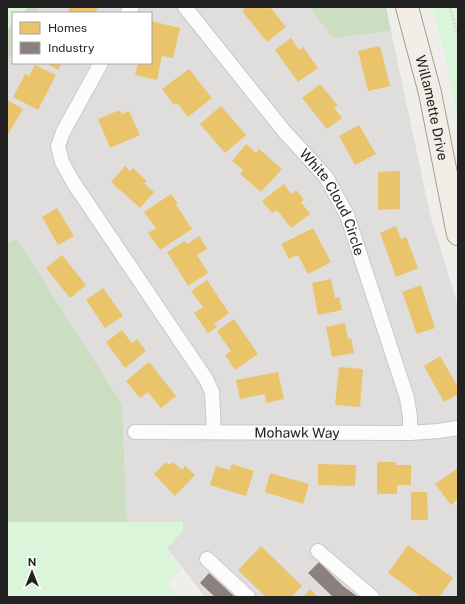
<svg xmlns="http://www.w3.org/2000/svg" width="465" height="604" viewBox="0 0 465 604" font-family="'Public Sans',sans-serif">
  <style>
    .residential { fill: #dfdedc }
    .forest { fill: #cbdec1 }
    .park { fill: #daf5da }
    .homes { fill: #e9c46a }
    .industry { fill: #8a817c }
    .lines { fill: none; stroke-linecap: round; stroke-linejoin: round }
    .street-casing { stroke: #c9c8c7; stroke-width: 16 }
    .primary-casing { stroke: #a79c86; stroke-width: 24 }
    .path { stroke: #dccecd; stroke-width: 2.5; stroke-dasharray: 2 2; stroke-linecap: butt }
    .street { stroke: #fdfcfc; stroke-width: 14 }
    .primary { stroke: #f3ede7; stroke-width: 22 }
    .labels { text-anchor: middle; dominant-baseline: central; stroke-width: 4; stroke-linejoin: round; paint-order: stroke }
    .street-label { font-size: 14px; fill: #222; stroke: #fff }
  </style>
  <rect width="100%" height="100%" fill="#f0eeeb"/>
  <path class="residential" d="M 40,7 L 309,7 L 333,38 L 391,31 L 430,214 L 458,306 L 458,597 L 205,597 L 152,529 L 183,528 L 127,522 L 122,404 L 17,239 L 7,243 L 7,60 L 13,51 L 13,63 L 151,63 L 151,13 L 37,13 Z"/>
  <path class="forest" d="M 7,7 L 40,7 L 37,13 L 13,13 L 13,51 L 7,60 Z
    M 309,7 L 386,7 L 391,31 L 333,38 Z
    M 17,239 L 122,404 L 127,522 L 183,522 L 183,531 L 166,550 L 180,570 L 166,585 L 177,597 L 7,597 L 7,243 Z"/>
  <path class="park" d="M 7,7 L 28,7 L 23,13 L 13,13 L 13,23 L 7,30 Z
    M 432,7 L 458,7 L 458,117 L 443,48 Z
    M 7,522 L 183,522 L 183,531 L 166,550 L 180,570 L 166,585 L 177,597 L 7,597 Z"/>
  <path class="homes" d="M 70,7 L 98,7 L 95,13 L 67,13 Z
    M 246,7 L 264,7 L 266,9 L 270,7 L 286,27 L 267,42 L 242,11 Z
    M 151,21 L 180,28 L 173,58 L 162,56 L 157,80 L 135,75 L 138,63 L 151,63 Z
    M 291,38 L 299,50 L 303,47 L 318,68 L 298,82 L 275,50 Z
    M 380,46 L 390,86 L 368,91 L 358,51 Z
    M 46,63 L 62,63 L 58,70 Z
    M 35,65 L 56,75 L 38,110 L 13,97 L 25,74 L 29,76 Z
    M 189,69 L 212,98 L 188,117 L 177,103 L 174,105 L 162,89 Z
    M 320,84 L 338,106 L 334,108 L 342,118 L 327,129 L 302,98 Z
    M 7,100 L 23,109 L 7,136 Z
    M 221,106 L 246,135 L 225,153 L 200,124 Z
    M 120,110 L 122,114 L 129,111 L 140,135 L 110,148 L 98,119 Z
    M 359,125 L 376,154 L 355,165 L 339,136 Z
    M 246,144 L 256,153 L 259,149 L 282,169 L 261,192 L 240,174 L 243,170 L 232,161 Z
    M 125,166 L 130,171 L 133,168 L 147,181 L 144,183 L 154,192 L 140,208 L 111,182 Z
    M 400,171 L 400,209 L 378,210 L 378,172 Z
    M 284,184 L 291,194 L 296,190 L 304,200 L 301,202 L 310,214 L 291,228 L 277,210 L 272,213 L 262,201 Z
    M 171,194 L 178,204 L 176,205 L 192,229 L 160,250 L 148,233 L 156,228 L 144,212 Z
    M 57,208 L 74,236 L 58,245 L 42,217 Z
    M 396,226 L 401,239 L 406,237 L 418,268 L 396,277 L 380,233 Z
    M 313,228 L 331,262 L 308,274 L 298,255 L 289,259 L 281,244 Z
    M 199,236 L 207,249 L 197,255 L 208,273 L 188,286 L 167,252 L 185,241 L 187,244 Z
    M 62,255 L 86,285 L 70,298 L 46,268 Z
    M 331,279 L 335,298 L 339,297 L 342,310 L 318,315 L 312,283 Z
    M 207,280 L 229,313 L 214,324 L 217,327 L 208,333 L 194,313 L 203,307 L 191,291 Z
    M 421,285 L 435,328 L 417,334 L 402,292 Z
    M 103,288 L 123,316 L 105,328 L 86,300 Z
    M 234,319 L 258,354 L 235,370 L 225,355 L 231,351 L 217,331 Z
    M 345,323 L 348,339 L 351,338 L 354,353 L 332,357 L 326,327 Z
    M 122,330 L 132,343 L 137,339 L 146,351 L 125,368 L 106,342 Z
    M 440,356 L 458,387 L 458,394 L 444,402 L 424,366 Z
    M 149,362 L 176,396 L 161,408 L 148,392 L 140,398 L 126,381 Z
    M 339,367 L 363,369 L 360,407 L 335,405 Z
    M 278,372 L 284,399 L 266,403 L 265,394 L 240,399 L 236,380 Z
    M 166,462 L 169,465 L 173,462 L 182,470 L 185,466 L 195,475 L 175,496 L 154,474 Z
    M 377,462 L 396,462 L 396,465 L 411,465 L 411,485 L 397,485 L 397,494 L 377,494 Z
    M 232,464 L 254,471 L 246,496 L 210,485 L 216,466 L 230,470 Z
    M 318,464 L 356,465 L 355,486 L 318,485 Z
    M 458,468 L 458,499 L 451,505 L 435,484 Z
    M 270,473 L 309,484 L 303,504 L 265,492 Z
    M 411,492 L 427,492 L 428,520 L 411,520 Z
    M 408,545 L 453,578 L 439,597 L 421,597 L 388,573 Z
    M 261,546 L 302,586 L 291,597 L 266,597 L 238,570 Z
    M 310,589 L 318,597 L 303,597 Z"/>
  <path class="industry" d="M 319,562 L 343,586 L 358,597 L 332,596 L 308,573 Z
    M 209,573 L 235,597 L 215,597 L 200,583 Z"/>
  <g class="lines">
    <defs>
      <g id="street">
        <path id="s1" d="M 185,7 L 284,131 L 326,177 L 347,215 L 407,398 L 410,417 L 410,433"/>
        <path d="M 128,13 L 132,7"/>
        <path d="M 101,63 L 63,132 L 58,146 L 62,162 L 73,182 L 206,379 L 212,392 L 214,432"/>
        <path id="s2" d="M 135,432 L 410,433 L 438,431 L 458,428"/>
        <path d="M 318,551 L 372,597"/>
        <path d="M 207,559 L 248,597"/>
      </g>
      <g id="primary">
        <path id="s3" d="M 407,7 L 430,93 L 458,234"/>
      </g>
    </defs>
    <use href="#street" class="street-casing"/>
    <use href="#primary" class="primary-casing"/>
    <path class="path" d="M 450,7 L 458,38"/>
    <use href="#street" class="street"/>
    <use href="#primary" class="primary"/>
  </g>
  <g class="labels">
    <g class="street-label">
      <text stroke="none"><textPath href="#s3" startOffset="104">Willamette Drive</textPath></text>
      <text stroke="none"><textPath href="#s1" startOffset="246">White Cloud Circle</textPath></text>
      <text stroke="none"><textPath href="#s2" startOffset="162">Mohawk Way</textPath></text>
    </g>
  </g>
  <rect width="465" height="604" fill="none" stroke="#222222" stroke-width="16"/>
  <rect x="12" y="12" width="140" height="52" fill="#ffffff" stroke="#a7a7a7"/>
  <rect x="20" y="22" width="20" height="12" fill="#e9c46a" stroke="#a7a7a7"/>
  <text x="48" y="32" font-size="12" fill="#222222">Homes</text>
  <rect x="20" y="42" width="20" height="12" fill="#8a817c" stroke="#a7a7a7"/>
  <text x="48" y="52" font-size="12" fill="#222222">Industry</text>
  <g transform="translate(32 572)" stroke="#ffffff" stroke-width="3" paint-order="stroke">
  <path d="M0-3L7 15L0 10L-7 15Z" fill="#222222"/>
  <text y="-6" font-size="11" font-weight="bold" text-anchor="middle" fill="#222222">N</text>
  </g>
</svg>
